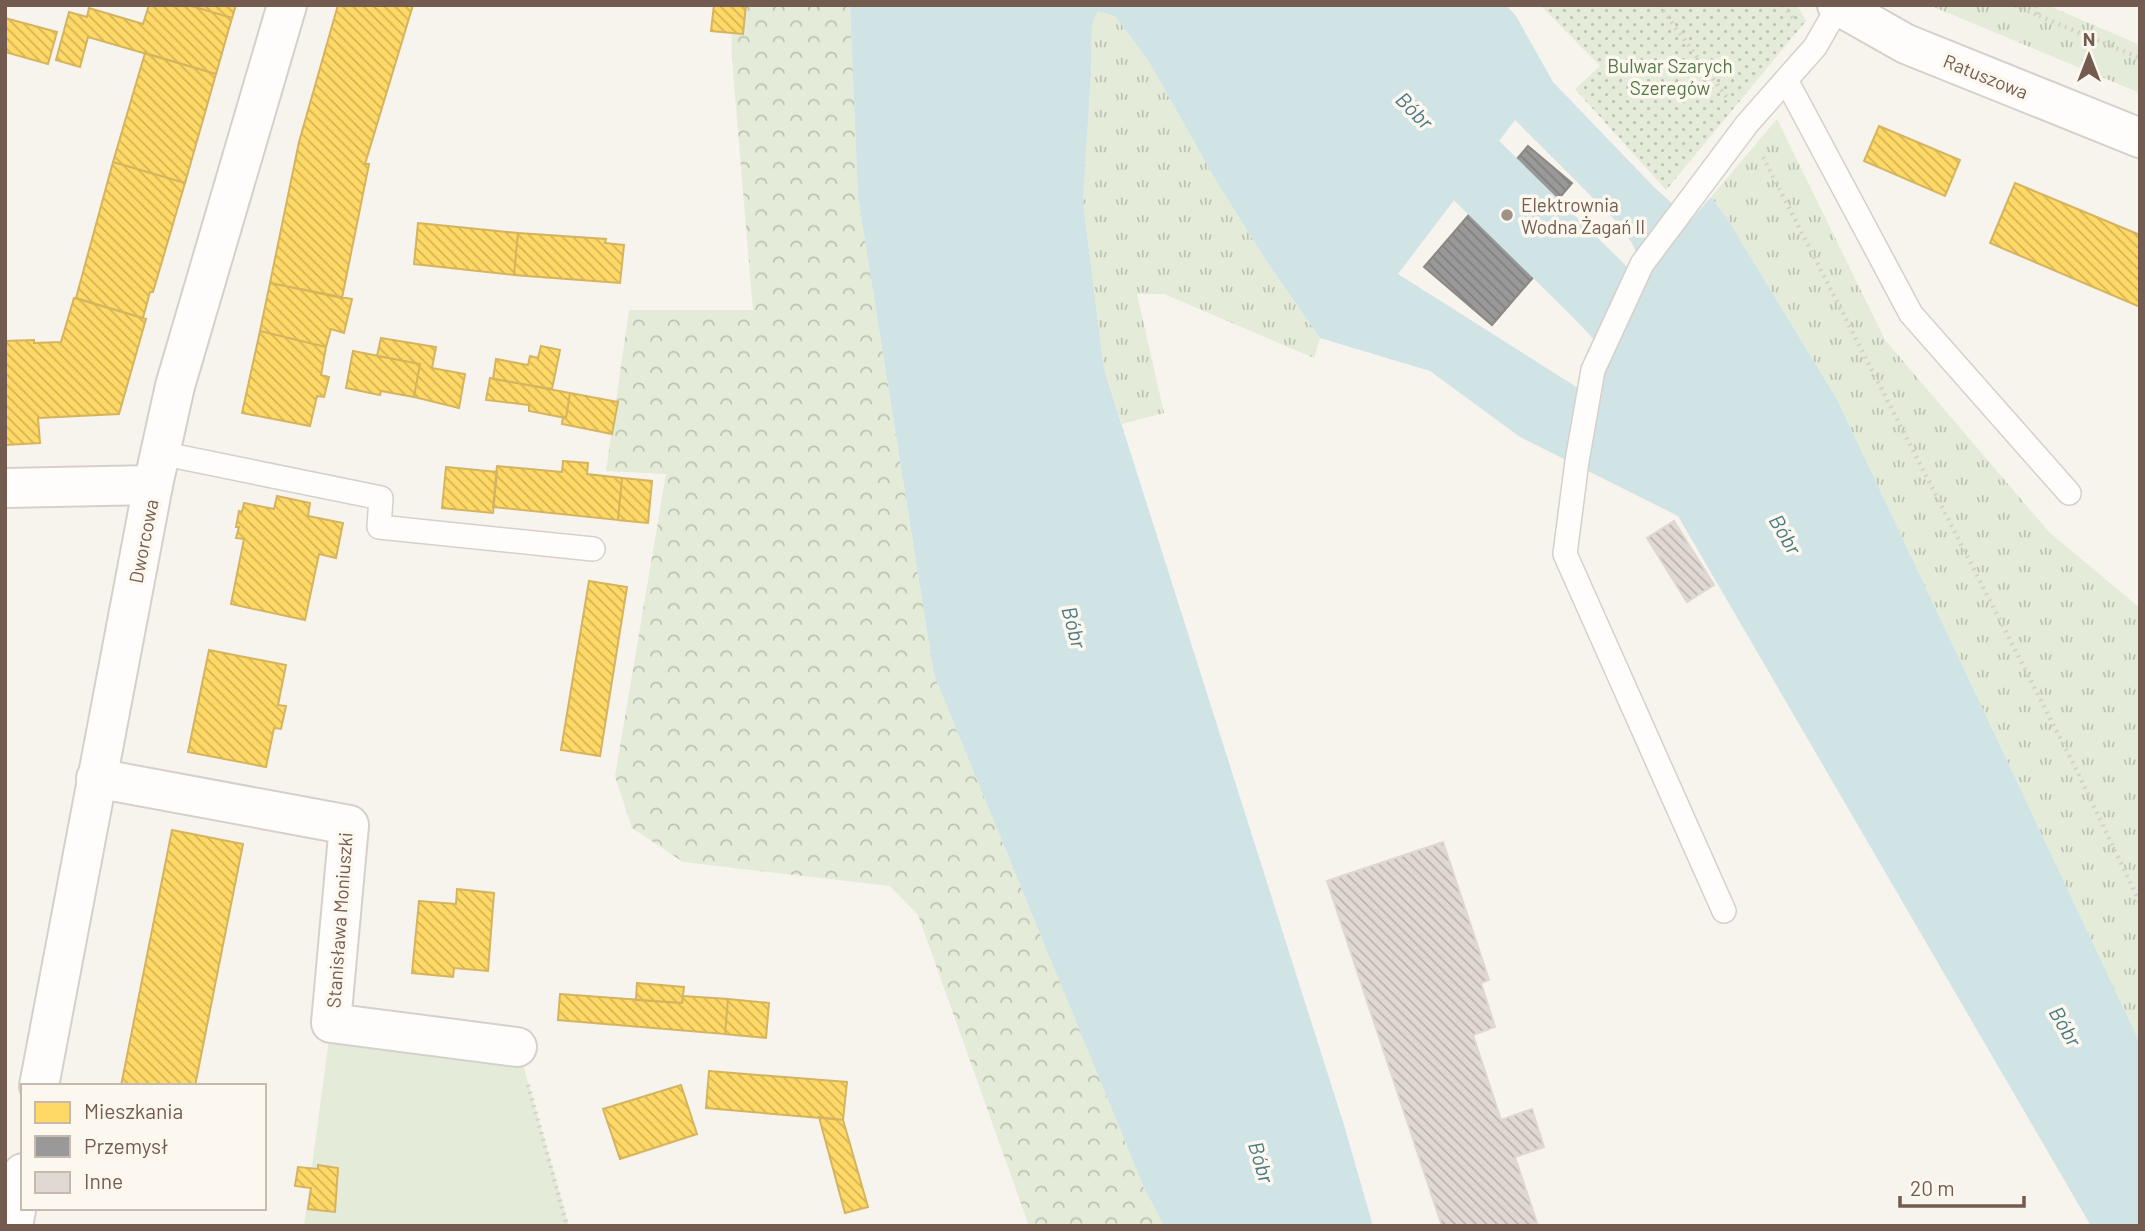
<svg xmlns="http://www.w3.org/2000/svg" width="2145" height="1231" viewBox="0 0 2145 1231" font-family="Barlow,sans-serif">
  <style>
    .grass { fill: url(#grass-tufts) }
    .forest { fill: url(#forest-crowns) }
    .park { fill: url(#park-dots) }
    .garden { fill: #e4ecd9 }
    .water { fill: #d0e4e6; fill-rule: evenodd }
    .homes { fill: url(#homes-back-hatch); stroke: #d5b45f; stroke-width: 2 }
    .industry { fill: url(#industry-back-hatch); stroke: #8e8783; stroke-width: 2 }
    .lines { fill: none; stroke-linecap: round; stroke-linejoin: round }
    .river { stroke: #d0e4e6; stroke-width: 74 }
    .building { fill: url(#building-back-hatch); stroke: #dfd7d0; stroke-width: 2 }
    .lane-casing { stroke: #d6d0cb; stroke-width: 26 }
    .street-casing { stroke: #d6d0cb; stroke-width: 42 }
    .secondary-casing { stroke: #d6d0cb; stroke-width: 42 }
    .path { stroke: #d7d1cc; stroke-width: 4.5; stroke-dasharray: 2 5; stroke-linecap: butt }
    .lane { stroke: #fefdfc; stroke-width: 23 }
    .street { stroke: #fefdfc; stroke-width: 38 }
    .secondary { stroke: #fefdfc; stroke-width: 38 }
    .poi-dot { fill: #a19186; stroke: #fdf8ef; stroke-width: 2.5 }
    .labels { text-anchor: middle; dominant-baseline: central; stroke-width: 7; stroke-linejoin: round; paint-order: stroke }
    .park-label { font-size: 19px; fill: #557848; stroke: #fdf8ef }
    .street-label { font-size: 19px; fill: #735c4f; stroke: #fdf8ef }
    .poi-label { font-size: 19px; fill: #735c4f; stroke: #fdf8ef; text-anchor: start }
    .water-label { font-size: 21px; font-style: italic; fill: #4a7a84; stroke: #fdf8ef }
  </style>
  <defs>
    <pattern id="grass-tufts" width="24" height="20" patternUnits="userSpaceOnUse" patternTransform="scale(1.75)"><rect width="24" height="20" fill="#e4ecd9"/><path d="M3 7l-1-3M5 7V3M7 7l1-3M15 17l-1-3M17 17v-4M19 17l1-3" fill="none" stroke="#bdc2b2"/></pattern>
    <pattern id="forest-crowns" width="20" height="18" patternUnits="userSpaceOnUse" patternTransform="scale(1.75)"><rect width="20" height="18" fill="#e4ecd9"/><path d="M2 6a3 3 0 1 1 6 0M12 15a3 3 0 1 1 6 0" fill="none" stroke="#bdc2b2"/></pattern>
    <pattern id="park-dots" width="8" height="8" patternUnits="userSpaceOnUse" patternTransform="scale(1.75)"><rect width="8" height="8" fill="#e4ecd9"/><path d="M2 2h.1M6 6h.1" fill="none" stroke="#bdc2b2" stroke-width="1.8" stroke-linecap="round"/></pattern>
    <pattern id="homes-back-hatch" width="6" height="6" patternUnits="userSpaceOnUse" patternTransform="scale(1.75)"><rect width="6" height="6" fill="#ffd966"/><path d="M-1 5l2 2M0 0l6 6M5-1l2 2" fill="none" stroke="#d3b356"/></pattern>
    <pattern id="industry-back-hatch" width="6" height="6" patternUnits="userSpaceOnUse" patternTransform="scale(1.75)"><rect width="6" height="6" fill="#999"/><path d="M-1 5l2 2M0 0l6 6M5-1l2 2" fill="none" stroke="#81807f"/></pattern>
    <pattern id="building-back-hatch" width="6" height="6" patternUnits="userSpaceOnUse" patternTransform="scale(1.75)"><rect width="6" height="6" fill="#e0d9d3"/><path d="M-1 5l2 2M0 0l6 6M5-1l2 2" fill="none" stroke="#bab3ae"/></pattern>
  </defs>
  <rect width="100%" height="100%" fill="#f7f3ed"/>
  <path class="grass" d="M 1929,5 L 2047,5 L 2140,45 L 2140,93 Z
    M 1098,11 L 1116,17 L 1149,62 L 1219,186 L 1271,268 L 1320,338 L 1314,358 L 1164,294 L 1137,294 L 1164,413 L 1122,424 L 1104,369 L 1083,201 L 1091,74 L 1092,25 Z
    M 1777,119 L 1885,340 L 2049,532 L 2140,608 L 2140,1043 L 1838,401 L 1730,223 L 1711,197 Z"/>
  <path class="forest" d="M 731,5 L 850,5 L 858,197 L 934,675 L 1144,1188 L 1164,1226 L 1029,1226 L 918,915 L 890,886 L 683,862 L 632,828 L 615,776 L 666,474 L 606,471 L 629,310 L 753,310 L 732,59 Z"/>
  <path class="park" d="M 1540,5 L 1797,5 L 1806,21 L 1666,190 L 1575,89 L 1600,66 Z"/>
  <path class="garden" d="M 331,1024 L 518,1047 L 569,1226 L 304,1226 Z"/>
  <path class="water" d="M 850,5 L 1506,5 L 1516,16 L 1553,82 L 1655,188 L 1691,220 L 1711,197 L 1730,223 L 1838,401 L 2140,1043 L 2140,1226 L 2091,1226 L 1678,516 L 1520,437 L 1430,371 L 1320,338 L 1271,268 L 1219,186 L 1149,62 L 1116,17 L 1098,11 L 1092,25 L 1091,74 L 1083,201 L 1104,369 L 1344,1125 L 1373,1226 L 1164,1226 L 1144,1188 L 934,675 L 858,197 ZM 1515,120 L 1614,219 L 1632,243 L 1641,264 L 1578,388 L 1398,274 Z"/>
  <path class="homes" d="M 149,5 L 188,5 L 232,18 L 216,74 L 88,37 L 80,67 L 56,60 L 69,12 L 87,17 L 89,8 L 143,24 Z
    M 188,5 L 236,5 L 232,18 Z
    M 338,5 L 413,5 L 365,164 L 369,164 L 342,298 L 270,283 L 299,142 Z
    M 714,5 L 746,5 L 743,34 L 711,31 Z
    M 5,18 L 57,32 L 48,64 L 5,52 Z
    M 145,53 L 216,74 L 185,183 L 113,162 Z
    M 1879,126 L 1960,160 L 1945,196 L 1864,161 Z
    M 113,162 L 185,183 L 153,292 L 150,292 L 143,318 L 76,298 Z
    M 2015,183 L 2140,235 L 2140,307 L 1990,243 Z
    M 418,223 L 518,233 L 514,275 L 414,264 Z
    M 518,233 L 606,239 L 605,243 L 624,245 L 620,283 L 514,275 Z
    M 270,283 L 352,299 L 344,333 L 331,329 L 326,347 L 260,331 Z
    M 74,298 L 146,319 L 119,414 L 38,418 L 40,443 L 5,445 L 5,341 L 34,340 L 34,343 L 61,342 Z
    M 260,331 L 326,347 L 321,375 L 329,377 L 324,397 L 317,396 L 310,426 L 242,413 Z
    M 381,338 L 436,347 L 432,368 L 465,374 L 459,408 L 414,397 L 420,364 L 377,356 Z
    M 541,346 L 560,350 L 552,389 L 493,379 L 496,359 L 528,365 L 530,356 L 538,358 Z
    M 353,351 L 420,364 L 414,397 L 381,391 L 380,395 L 346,388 Z
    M 490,378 L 570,393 L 566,418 L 529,411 L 529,405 L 486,400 Z
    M 570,393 L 618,402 L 612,434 L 562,424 L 563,417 L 566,418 Z
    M 563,461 L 588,463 L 587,474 L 622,478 L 618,520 L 493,507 L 497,466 L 562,472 Z
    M 446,467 L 497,472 L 493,513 L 442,508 Z
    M 622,478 L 652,481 L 648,523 L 618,520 Z
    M 277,496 L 310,503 L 308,516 L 343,523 L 336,558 L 319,554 L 305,620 L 231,604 L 244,539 L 236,538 L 239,527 L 236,527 L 239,511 L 242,512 L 244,503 L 274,509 Z
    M 589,581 L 627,587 L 600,756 L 561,750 Z
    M 209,650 L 286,665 L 278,705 L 286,706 L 281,729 L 274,728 L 266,767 L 188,752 Z
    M 172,830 L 243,844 L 195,1086 L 121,1086 Z
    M 457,889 L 494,893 L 488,971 L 454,968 L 453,977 L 412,973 L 419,901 L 456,904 Z
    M 637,983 L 684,987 L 682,1003 L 636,1000 Z
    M 560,994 L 682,1003 L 683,996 L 728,999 L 725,1034 L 558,1020 Z
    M 728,999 L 769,1003 L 766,1038 L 725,1034 Z
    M 709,1071 L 847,1082 L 843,1120 L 706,1108 Z
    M 681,1085 L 697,1134 L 620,1159 L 603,1109 Z
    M 819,1117 L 843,1120 L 868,1207 L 845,1213 Z
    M 318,1165 L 338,1168 L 335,1212 L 308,1209 L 311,1188 L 295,1186 L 298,1167 L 318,1169 Z"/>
  <path class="industry" d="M 1528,146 L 1572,183 L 1518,247 L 1542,267 L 1492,325 L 1424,267 Z"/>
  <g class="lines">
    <path class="river" d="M 1308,5 L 1596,288 L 1681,377"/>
  </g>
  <path class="building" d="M 1674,521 L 1714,585 L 1687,602 L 1647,538 Z
    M 1443,842 L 1489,980 L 1481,983 L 1495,1027 L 1473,1035 L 1501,1120 L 1532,1109 L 1544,1147 L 1515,1157 L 1538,1226 L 1442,1226 L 1327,881 Z"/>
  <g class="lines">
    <defs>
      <path id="lane" d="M 1786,80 L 1911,314 L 2069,493
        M 160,453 L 381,498 L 379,527 L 593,549
        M 1724,911 L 1565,554 L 1577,461 L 1593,370 L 1642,264 L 1747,124 L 1815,47 L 1838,7"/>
      <path id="street" d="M 5,488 L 153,485
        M 96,778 L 349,825 L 331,1023 L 517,1047"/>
      <path id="secondary" d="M 1837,5 L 1906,44 L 2140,138
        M 39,1086 L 153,485 L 175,386 L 287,5
        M 13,1226 L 23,1173"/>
    </defs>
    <use href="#lane" class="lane-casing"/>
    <use href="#street" class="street-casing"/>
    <use href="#secondary" class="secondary-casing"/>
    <path class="path" d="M 1659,5 L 1728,99
      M 1783,5 L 1793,18
      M 2015,5 L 2039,16 L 2036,5
      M 2039,16 L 2140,58
      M 1763,157 L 2075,767 L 2140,903
      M 528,1085 L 567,1226"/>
    <use href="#lane" class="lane"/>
    <use href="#street" class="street"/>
    <use href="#secondary" class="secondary"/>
  </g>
  <circle class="poi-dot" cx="1507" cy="215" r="7"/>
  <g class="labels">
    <g class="park-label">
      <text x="1670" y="65">Bulwar Szarych<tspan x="1670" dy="22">Szeregów</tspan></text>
    </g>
    <g class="street-label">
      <text transform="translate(1986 76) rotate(22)">Ratuszowa</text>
      <text transform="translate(143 541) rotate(-79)">Dworcowa</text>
      <text transform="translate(339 920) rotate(-86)">Stanisława Moniuszki</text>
    </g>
    <g class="poi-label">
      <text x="1521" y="204">Elektrownia<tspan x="1521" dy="22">Wodna Żagań II</tspan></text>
    </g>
    <g class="water-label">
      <text transform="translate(1415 110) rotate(45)">Bóbr</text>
      <text transform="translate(1786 534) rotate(60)">Bóbr</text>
      <text transform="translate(1075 627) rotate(75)">Bóbr</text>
      <text transform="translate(2066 1026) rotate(60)">Bóbr</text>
      <text transform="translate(1262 1162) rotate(73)">Bóbr</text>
    </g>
  </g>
  <rect width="2145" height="1231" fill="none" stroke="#735c4f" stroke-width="14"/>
  <rect x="21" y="1084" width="245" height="126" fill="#fdf8ef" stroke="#c6baaf" stroke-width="2"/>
  <rect x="35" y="1102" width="35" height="21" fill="#ffd966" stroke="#c6baaf" stroke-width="2"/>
  <text x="84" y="1119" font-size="21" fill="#735c4f">Mieszkania</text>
  <rect x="35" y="1136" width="35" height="21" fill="#999999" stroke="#c6baaf" stroke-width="2"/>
  <text x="84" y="1154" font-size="21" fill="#735c4f">Przemysł</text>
  <rect x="35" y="1172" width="35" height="21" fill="#e0d9d3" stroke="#c6baaf" stroke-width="2"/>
  <text x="84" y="1189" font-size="21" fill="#735c4f">Inne</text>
  <g transform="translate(2089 56)" stroke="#fdf8ef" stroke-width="5" paint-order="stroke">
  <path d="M0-5L12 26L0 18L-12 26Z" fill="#735c4f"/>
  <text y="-10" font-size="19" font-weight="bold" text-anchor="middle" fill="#735c4f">N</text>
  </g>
  <path d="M1900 1196v10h124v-10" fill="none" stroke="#735c4f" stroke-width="3.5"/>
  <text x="1910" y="1196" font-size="21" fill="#735c4f" stroke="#fdf8ef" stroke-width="5" paint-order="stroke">20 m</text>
</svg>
